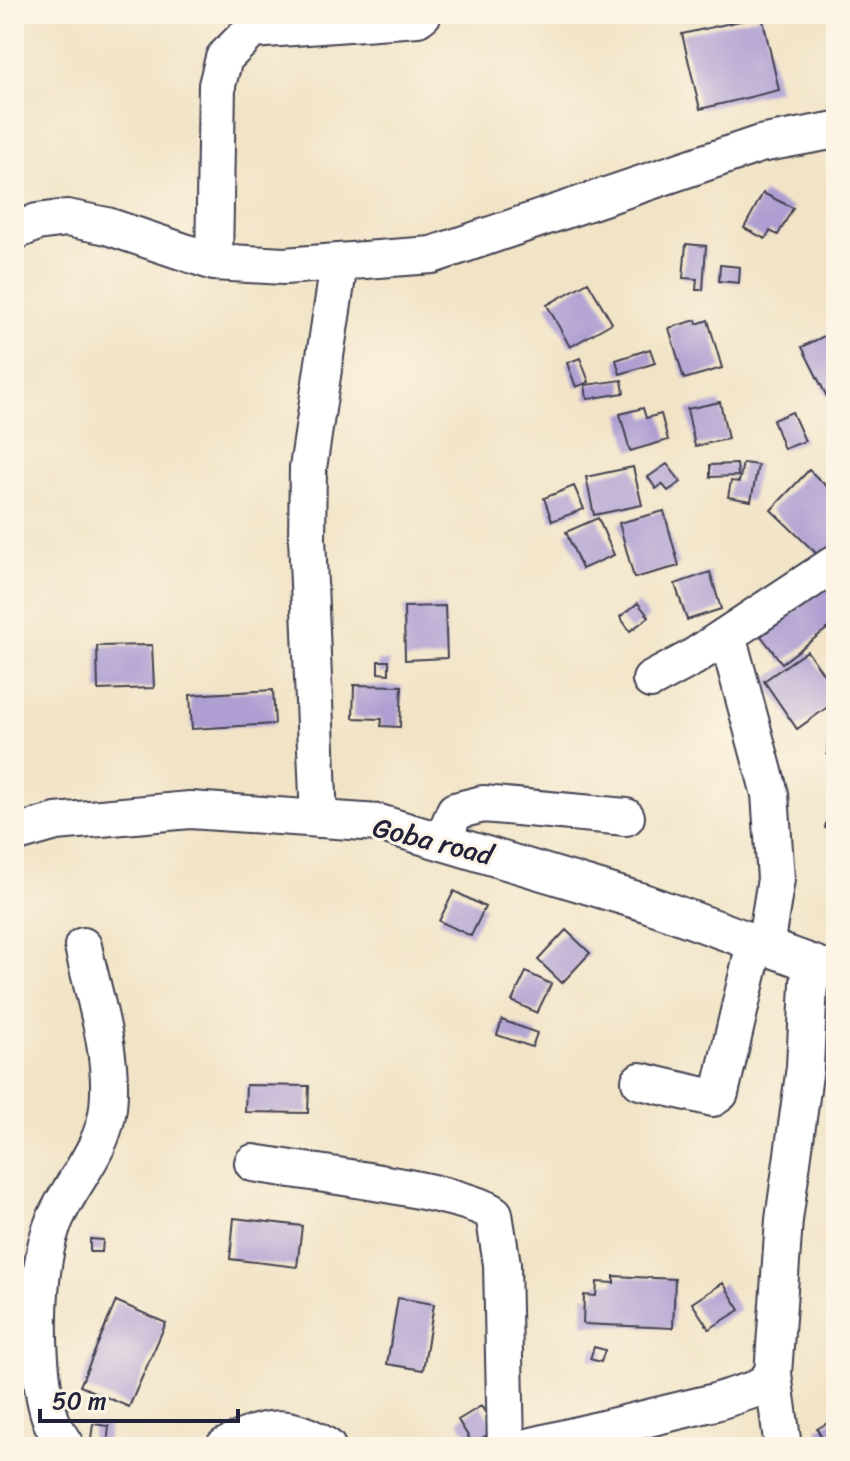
<svg xmlns="http://www.w3.org/2000/svg" width="850" height="1461" viewBox="0 0 850 1461" font-family="Sriracha,sans-serif">
  <style>
    .building { fill: #ae9ed2 }
    .lines { fill: none; stroke-linecap: round; stroke-linejoin: round }
    .minor-casing { stroke: #413f50; stroke-width: 40 }
    .minor { stroke: #fff; stroke-width: 36 }
    .labels { text-anchor: middle; dominant-baseline: central; stroke-width: 6; stroke-linejoin: round; paint-order: stroke }
    .street-label { font-size: 28px; fill: #22223b; stroke: #fcf5e5 }
  </style>
  <rect width="100%" height="100%" fill="#fcf5e5"/>
  <filter id="ink" filterUnits="userSpaceOnUse"><feTurbulence type="fractalNoise" baseFrequency=".0125" numOctaves="2"/><feDisplacementMap in="SourceGraphic" scale="16" xChannelSelector="R" yChannelSelector="G"/><feConvolveMatrix kernelMatrix="1 2 1 2 8 2 1 2 1" color-interpolation-filters="sRGB"/></filter>
  <filter id="wash" filterUnits="userSpaceOnUse"><feTurbulence type="fractalNoise" baseFrequency=".006" numOctaves="4" result="noise"/><feDisplacementMap in="SourceGraphic" scale="32" xChannelSelector="R" yChannelSelector="G"/><feGaussianBlur stdDeviation="1.8" result="paint"/><feColorMatrix in="noise" values="0 0 0 0 0 0 0 0 0 0 0 0 0 0 0 0 0 1.4 0 .05"/><feComposite in="paint" operator="in"/></filter>
  <g filter="url(#wash)">
    <rect width="100%" height="100%" fill="#f1e3c6"/>
    <g id="blocks">
      <path class="building" d="M 762,16 L 779,90 L 700,109 L 682,34 Z
        M 763,193 L 793,208 L 778,235 L 770,231 L 765,239 L 744,228 Z
        M 686,244 L 706,246 L 703,290 L 696,290 L 697,279 L 683,278 Z
        M 720,265 L 740,267 L 739,283 L 719,281 Z
        M 588,282 L 612,323 L 570,347 L 547,305 Z
        M 696,320 L 697,324 L 708,320 L 722,368 L 684,379 L 669,328 Z
        M 834,331 L 836,392 L 827,397 L 802,347 Z
        M 650,349 L 655,363 L 620,374 L 616,360 Z
        M 580,358 L 589,382 L 576,387 L 567,363 Z
        M 622,380 L 624,393 L 587,399 L 585,385 Z
        M 720,402 L 728,439 L 695,446 L 687,409 Z
        M 643,408 L 646,418 L 661,414 L 668,440 L 630,451 L 620,414 Z
        M 792,412 L 805,441 L 784,449 L 773,420 Z
        M 743,463 L 758,465 L 751,501 L 728,497 L 731,481 L 739,482 Z
        M 667,464 L 681,482 L 668,491 L 662,484 L 656,489 L 648,477 Z
        M 737,464 L 738,476 L 710,477 L 710,465 Z
        M 633,467 L 642,505 L 594,515 L 586,477 Z
        M 809,470 L 836,495 L 836,542 L 821,558 L 771,510 Z
        M 574,486 L 584,509 L 552,521 L 544,498 Z
        M 664,511 L 679,566 L 634,578 L 619,523 Z
        M 598,518 L 614,555 L 582,569 L 566,532 Z
        M 710,572 L 721,609 L 687,620 L 675,584 Z
        M 836,579 L 836,622 L 782,663 L 761,636 Z
        M 638,603 L 649,617 L 630,631 L 620,617 Z
        M 445,606 L 447,658 L 405,660 L 404,607 Z
        M 152,645 L 154,688 L 98,690 L 97,646 Z
        M 807,651 L 836,691 L 836,701 L 797,729 L 764,681 Z
        M 378,661 L 389,661 L 389,674 L 378,673 Z
        M 354,685 L 402,686 L 400,727 L 381,726 L 382,719 L 353,718 Z
        M 273,690 L 275,724 L 192,729 L 190,695 Z
        M 828,737 L 836,738 L 836,755 L 827,754 Z
        M 833,788 L 836,788 L 836,830 L 825,828 Z
        M 454,891 L 485,907 L 471,936 L 439,921 Z
        M 566,930 L 590,953 L 562,983 L 538,960 Z
        M 526,972 L 551,984 L 537,1013 L 512,1001 Z
        M 502,1020 L 537,1033 L 532,1047 L 497,1035 Z
        M 246,1085 L 309,1086 L 308,1113 L 245,1112 Z
        M 234,1218 L 302,1226 L 297,1267 L 230,1259 Z
        M 90,1239 L 103,1240 L 102,1252 L 90,1252 Z
        M 614,1276 L 675,1279 L 673,1328 L 583,1324 L 584,1295 L 596,1296 L 597,1282 L 614,1283 Z
        M 723,1283 L 740,1310 L 709,1329 L 692,1303 Z
        M 398,1298 L 434,1304 L 423,1370 L 387,1364 Z
        M 116,1301 L 166,1323 L 129,1407 L 80,1386 Z
        M 594,1347 L 605,1350 L 601,1362 L 590,1359 Z
        M 481,1406 L 496,1429 L 473,1444 L 458,1420 Z
        M 836,1418 L 836,1447 L 827,1447 L 817,1429 Z
        M 93,1424 L 109,1426 L 107,1447 L 90,1446 Z"/>
    </g>
  </g>
  <g filter="url(#ink)">
    <use href="#blocks" fill-opacity="0" stroke="#413f50" stroke-width="2"/>
    <g class="lines">
      <defs>
        <path id="minor" d="M 14,232 L 37,222 L 67,218 L 107,226 L 214,262 L 284,266 L 432,255 L 760,144 L 836,130
          M 214,262 L 217,85 L 224,58 L 252,30 L 418,18 L 423,14
          M 727,635 L 770,794 L 776,879 L 765,947
          M 651,680 L 692,658 L 836,563
          M 319,819 L 307,537 L 308,468 L 339,264
          M 14,834 L 56,822 L 190,810 L 379,823 L 643,902 L 836,972
          M 443,840 L 455,811 L 483,804 L 626,817
          M 640,1081 L 713,1098 L 720,1093 L 755,943
          M 253,1163 C 299,1171 466,1191 494,1214 L 502,1264 L 506,1447
          M 773,1374 L 783,1447
          M 66,1447 C 61,1438 55,1430 51,1420 C 34,1374 34,1262 56,1217 C 73,1180 103,1150 108,1108 C 114,1054 94,998 83,946
          M 224,1447 C 265,1426 288,1421 327,1447
          M 528,1447 L 715,1402 L 759,1388 L 773,1374 L 784,1220 L 805,1067 L 810,963"/>
      </defs>
      <use href="#minor" class="minor-casing"/>
      <use href="#minor" class="minor"/>
    </g>
  </g>
  <g class="labels">
    <g class="street-label">
      <text transform="translate(433 841) rotate(14)">Goba road</text>
    </g>
  </g>
  <rect width="850" height="1461" fill="none" stroke="#fcf5e5" stroke-width="48"/>
  <path d="M40 1409v12h198v-12" fill="none" stroke="#22223b" stroke-width="4"/>
  <text x="52" y="1409" font-size="24" fill="#22223b" stroke="#fcf5e5" stroke-width="6" paint-order="stroke">50 m</text>
</svg>
